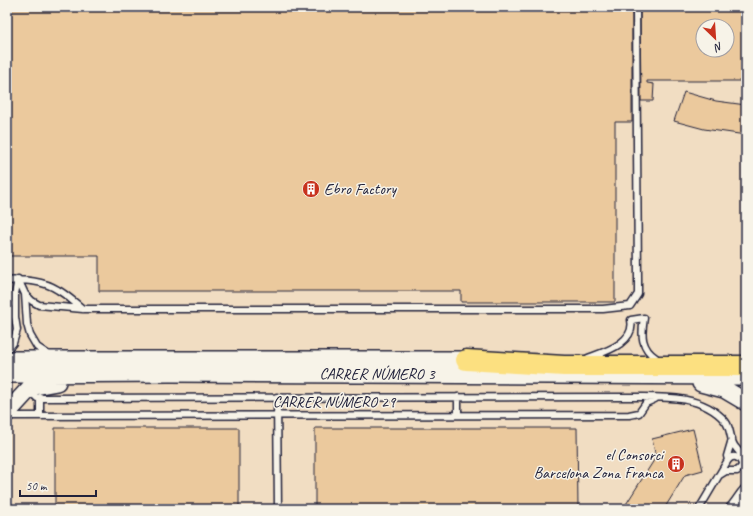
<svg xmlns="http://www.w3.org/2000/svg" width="753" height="516" viewBox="0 0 753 516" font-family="Caveat,sans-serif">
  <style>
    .built { fill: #f1ddc2; fill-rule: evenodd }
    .building { fill: #ebc99d; stroke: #22223b; fill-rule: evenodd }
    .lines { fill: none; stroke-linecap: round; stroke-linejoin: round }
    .service-casing { stroke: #22223b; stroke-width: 9 }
    .minor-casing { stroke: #22223b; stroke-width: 15 }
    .secondary-casing { stroke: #22223b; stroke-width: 20 }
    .trunk-casing { stroke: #22223b; stroke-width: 23 }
    .service { stroke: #f7f3e8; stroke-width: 6 }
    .minor { stroke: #f7f3e8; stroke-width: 12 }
    .secondary { stroke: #f7f3e8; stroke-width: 17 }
    .trunk { stroke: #fce080; stroke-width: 20 }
    .labels { text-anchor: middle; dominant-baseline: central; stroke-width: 3; stroke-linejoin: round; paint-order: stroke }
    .poi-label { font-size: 16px; fill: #22223b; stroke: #f7f3e8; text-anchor: start }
    .street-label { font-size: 16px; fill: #22223b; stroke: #f7f3e8 }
  </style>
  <rect width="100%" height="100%" fill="#f3e6d2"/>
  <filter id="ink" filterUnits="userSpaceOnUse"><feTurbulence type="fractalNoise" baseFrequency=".025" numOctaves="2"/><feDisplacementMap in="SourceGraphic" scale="8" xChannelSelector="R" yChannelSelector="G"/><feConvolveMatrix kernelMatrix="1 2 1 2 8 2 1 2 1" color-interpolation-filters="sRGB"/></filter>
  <g filter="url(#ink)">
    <path class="built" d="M 7,7 L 746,7 L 746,509 L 7,509 ZM 703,26 L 727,26 L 727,50 L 703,50 Z"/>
    <path class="building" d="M 7,7 L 632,7 L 632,122 L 615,122 L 615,302 L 461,302 L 461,291 L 99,291 L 99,256 L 7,256 Z
      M 640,7 L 746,7 L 746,81 L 647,81 L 647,83 L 654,84 L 653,101 L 641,101 ZM 703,26 L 727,26 L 727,50 L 703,50 Z
      M 684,92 L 716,101 L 746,105 L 746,135 L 704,129 L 674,121 Z
      M 55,428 L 239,428 L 239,509 L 55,509 Z
      M 315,428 L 577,428 L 578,509 L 315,509 Z
      M 693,429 L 703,470 L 685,475 L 664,509 L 623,509 L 656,457 L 652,439 Z"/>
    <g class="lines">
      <defs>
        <path id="service" d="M 18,279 L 25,294 L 27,324 L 30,335 L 37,347 L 49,355
          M 7,281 C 24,279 44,281 58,290 C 67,295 75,303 83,309
          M 25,294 L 32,301 L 39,305 L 83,309 L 603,309 L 630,306 L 638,294 L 638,278 L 636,7
          M 7,350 L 13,343 L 17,330 L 15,317 L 15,294 L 18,279
          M 588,358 C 604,352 636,343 631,320 L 644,318 C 641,335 641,348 656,358
          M 32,389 L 33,394 L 37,398 L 629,397 C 661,397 702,394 725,421 C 732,429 729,441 736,448 C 743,456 747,464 737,471 L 726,471 L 718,476
          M 277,397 L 278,509
          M 458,415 L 458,397
          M 9,416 L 629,415 L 639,413 L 646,403 L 655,399
          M 40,416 L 40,397
          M 728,460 C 733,454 741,457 742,465
          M 699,509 L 728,460 L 727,456 L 732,439"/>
        <path id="minor" d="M 732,509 C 738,503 741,496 746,491"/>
        <path id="secondary" d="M 7,360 L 466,360
          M 7,374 L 170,373 L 746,376
          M 701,383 L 724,389 L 746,402
          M 7,413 L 30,388 L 35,386 L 57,382"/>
        <path id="trunk" d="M 466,360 L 564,366 L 746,366"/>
      </defs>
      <use href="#service" class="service-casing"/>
      <use href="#minor" class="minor-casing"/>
      <use href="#secondary" class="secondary-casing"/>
      <use href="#trunk" class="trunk-casing"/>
      <use href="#service" class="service"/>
      <use href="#minor" class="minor"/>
      <use href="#secondary" class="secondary"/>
      <use href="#trunk" class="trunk"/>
    </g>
  </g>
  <defs>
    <symbol id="building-disc" viewBox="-11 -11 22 22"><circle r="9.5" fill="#c8321e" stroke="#f7f3e8"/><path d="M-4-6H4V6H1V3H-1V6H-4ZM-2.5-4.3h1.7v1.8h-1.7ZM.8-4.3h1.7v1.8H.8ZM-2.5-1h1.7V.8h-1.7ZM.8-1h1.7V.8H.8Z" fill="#fff"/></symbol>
  </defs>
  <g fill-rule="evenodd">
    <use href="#building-disc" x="301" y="179" width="20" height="20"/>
    <use href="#building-disc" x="666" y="454" width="20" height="20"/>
  </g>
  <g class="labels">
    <g class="poi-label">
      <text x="324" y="189">Ebro Factory</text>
      <text x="663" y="455" text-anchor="end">el Consorci<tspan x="663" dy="18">Barcelona Zona Franca</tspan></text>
    </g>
    <g class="street-label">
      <text x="377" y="374">CARRER NÚMERO 3</text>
      <text x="334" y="402">CARRER NÚMERO 29</text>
    </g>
  </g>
  <rect width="753" height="516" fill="none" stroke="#f7f3e8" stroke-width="24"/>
  <rect x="12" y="12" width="729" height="492" fill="none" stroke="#22223b" stroke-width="1.5" filter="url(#ink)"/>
  <g transform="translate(715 38) rotate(155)"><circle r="19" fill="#f7f3e8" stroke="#a29fa3"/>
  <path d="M0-3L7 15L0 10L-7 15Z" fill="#c8321e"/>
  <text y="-6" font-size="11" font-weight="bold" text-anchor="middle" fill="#22223b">N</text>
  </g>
  <path d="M20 490v6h76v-6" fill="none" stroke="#22223b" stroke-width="2"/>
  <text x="26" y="490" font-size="12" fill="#22223b" stroke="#f7f3e8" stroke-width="3" paint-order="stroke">50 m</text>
</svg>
